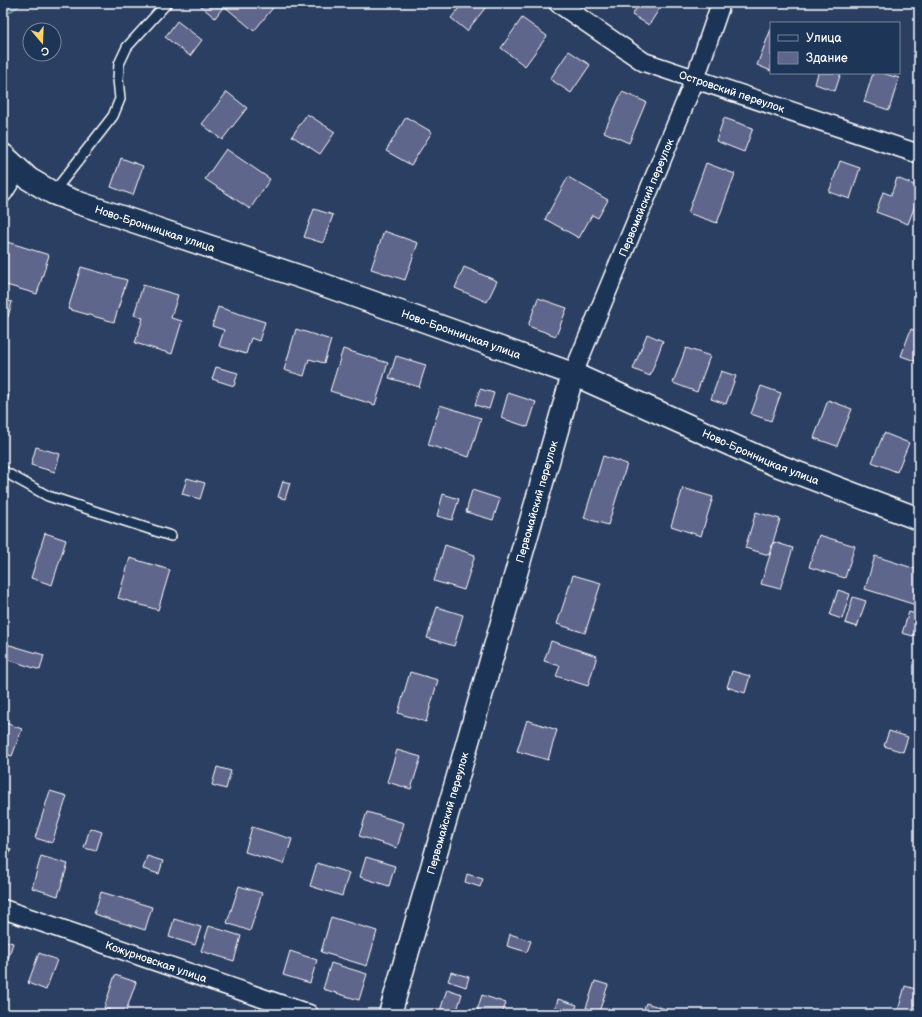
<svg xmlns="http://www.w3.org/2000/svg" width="922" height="1017" viewBox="0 0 922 1017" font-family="'Balsamiq Sans',sans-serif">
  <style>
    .water { fill: #406787; stroke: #8ca4b7 }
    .building { fill: #5f668c; stroke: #fff }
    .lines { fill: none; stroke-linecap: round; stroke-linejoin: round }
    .service-casing { stroke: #fff; stroke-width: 12 }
    .minor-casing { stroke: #fff; stroke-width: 21 }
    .tertiary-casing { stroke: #fff; stroke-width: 25 }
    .service { stroke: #1d3557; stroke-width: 9 }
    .minor { stroke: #1d3557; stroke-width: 18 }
    .tertiary { stroke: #1d3557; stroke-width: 22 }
    .labels { text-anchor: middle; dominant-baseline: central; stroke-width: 3; stroke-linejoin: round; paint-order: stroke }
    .street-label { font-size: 11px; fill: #fff; stroke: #1d3557 }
  </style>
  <rect width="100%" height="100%" fill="#2a3f62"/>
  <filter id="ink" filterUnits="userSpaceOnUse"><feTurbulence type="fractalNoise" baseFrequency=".025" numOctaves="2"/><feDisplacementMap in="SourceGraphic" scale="8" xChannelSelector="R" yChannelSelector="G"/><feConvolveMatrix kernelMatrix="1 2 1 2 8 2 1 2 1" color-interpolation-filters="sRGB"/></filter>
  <g filter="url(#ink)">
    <path class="water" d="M 3,3 L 23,3 L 9,13 L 3,13 Z"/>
    <path class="building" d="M 197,3 L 275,3 L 276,4 L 254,31 L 224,6 L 215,18 Z
      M 463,3 L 489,3 L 467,31 L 451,18 Z
      M 640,3 L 663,3 L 649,25 L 632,15 Z
      M 522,18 L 547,36 L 525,66 L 501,48 Z
      M 177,21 L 202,40 L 190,56 L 165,37 Z
      M 771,29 L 771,71 L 757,65 Z
      M 569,51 L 590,65 L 571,93 L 550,79 Z
      M 818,73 L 841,73 L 835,91 L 815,84 Z
      M 873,73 L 882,73 L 899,78 L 889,110 L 864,102 Z
      M 227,92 L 247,108 L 222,140 L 202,124 Z
      M 622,92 L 646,102 L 629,143 L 604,132 Z
      M 307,114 L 335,132 L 320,154 L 292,136 Z
      M 406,117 L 432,132 L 411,165 L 386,151 Z
      M 724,118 L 753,128 L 744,152 L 716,141 Z
      M 226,149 L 270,179 L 250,209 L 205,179 Z
      M 121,158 L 143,166 L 133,195 L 111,187 Z
      M 840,161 L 860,168 L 850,199 L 829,192 Z
      M 706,163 L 735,174 L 717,223 L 688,213 Z
      M 568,177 L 608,200 L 598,218 L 592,215 L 579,238 L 545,219 Z
      M 897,178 L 919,187 L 919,195 L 908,224 L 876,212 L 883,192 L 891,195 Z
      M 314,209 L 333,215 L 323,243 L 304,237 Z
      M 384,231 L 418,243 L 405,280 L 371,269 Z
      M 4,241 L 49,255 L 37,294 L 3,284 L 3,245 Z
      M 81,267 L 127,280 L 114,322 L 68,309 Z
      M 464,267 L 497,281 L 487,302 L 455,288 Z
      M 143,285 L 178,295 L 171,318 L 182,321 L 172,354 L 135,343 L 143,318 L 134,315 Z
      M 538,298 L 567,308 L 556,336 L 528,326 Z
      M 3,299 L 12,302 L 8,317 L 3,315 Z
      M 218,307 L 265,322 L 259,341 L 251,338 L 246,354 L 219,346 L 224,330 L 212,326 Z
      M 296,329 L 331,340 L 324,363 L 309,359 L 304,376 L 284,370 Z
      M 911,329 L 919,332 L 918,362 L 901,356 Z
      M 647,334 L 663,341 L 650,376 L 633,369 Z
      M 686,348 L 710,356 L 697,392 L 673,383 Z
      M 343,349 L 388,363 L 375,405 L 330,391 Z
      M 396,356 L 426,365 L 419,387 L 389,378 Z
      M 216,367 L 238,373 L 234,386 L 212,379 Z
      M 721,371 L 736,376 L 726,404 L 711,399 Z
      M 761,386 L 781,393 L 771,421 L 751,414 Z
      M 480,389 L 494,393 L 489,409 L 475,405 Z
      M 3,393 L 9,395 L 3,413 Z
      M 508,393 L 536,402 L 528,427 L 501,418 Z
      M 828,400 L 852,409 L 837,446 L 814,438 Z
      M 440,405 L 481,418 L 469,457 L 428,445 Z
      M 884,433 L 909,443 L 897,472 L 872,462 Z
      M 36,447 L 60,454 L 55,472 L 31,465 Z
      M 603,456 L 627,464 L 608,525 L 584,518 Z
      M 187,478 L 205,483 L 200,499 L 182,494 Z
      M 283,481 L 290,483 L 285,499 L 278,497 Z
      M 683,488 L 713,497 L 701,536 L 671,526 Z
      M 472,490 L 500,499 L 493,520 L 466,512 Z
      M 443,494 L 459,499 L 452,520 L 437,516 Z
      M 756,512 L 780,519 L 769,555 L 745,548 Z
      M 45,533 L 66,540 L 52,585 L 31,578 Z
      M 819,535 L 855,546 L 845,578 L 809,567 Z
      M 774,542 L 793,548 L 780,589 L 761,584 Z
      M 445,545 L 475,555 L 464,590 L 434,581 Z
      M 875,556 L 919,570 L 919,606 L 865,589 Z
      M 130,558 L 170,570 L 158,610 L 118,598 Z
      M 573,575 L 601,583 L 585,633 L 557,624 Z
      M 838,590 L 850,594 L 842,619 L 830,615 Z
      M 853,597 L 866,601 L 857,627 L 845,623 Z
      M 437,607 L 463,615 L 454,646 L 427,638 Z
      M 909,612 L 919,615 L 919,618 L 913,636 L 902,633 Z
      M 551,641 L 597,656 L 588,686 L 556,676 L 560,666 L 544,661 Z
      M 3,643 L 44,655 L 40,670 L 3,658 Z
      M 732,671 L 750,676 L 745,693 L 727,687 Z
      M 410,672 L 438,680 L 426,722 L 398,713 Z
      M 527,720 L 557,730 L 548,760 L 517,751 Z
      M 3,722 L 22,729 L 12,756 L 3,753 Z
      M 889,731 L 908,737 L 903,752 L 884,746 Z
      M 397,750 L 421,757 L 411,789 L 387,782 Z
      M 217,767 L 231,771 L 226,789 L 212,785 Z
      M 50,791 L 67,796 L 52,843 L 35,838 Z
      M 367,812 L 404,823 L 397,848 L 359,836 Z
      M 252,827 L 292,839 L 284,864 L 245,852 Z
      M 90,828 L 102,832 L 96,851 L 84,848 Z
      M 3,847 L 11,849 L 3,874 Z
      M 41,856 L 68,864 L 58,896 L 32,888 Z
      M 147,856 L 163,861 L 159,874 L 143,869 Z
      M 366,857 L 395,866 L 389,886 L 360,877 Z
      M 317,863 L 349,873 L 342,896 L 310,886 Z
      M 467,874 L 483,879 L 480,887 L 465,882 Z
      M 239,886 L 262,893 L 250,931 L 227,923 Z
      M 101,892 L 152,907 L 145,930 L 94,914 Z
      M 331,917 L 377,931 L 367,966 L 321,952 Z
      M 174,919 L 201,927 L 195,945 L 169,937 Z
      M 209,926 L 241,936 L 234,961 L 201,951 Z
      M 510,934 L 531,941 L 527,952 L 507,946 Z
      M 3,940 L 13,943 L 4,972 L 3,971 Z
      M 290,951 L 317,960 L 310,983 L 283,975 Z
      M 39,953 L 57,960 L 46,990 L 28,983 Z
      M 331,963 L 367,974 L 359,1000 L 323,989 Z
      M 451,972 L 469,977 L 466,987 L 448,981 Z
      M 115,975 L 136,982 L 125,1014 L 121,1014 L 104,1008 Z
      M 595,981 L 608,985 L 599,1012 L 586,1008 Z
      M 905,986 L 919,990 L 919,1014 L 897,1014 Z
      M 447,989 L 462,994 L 456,1014 L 439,1014 Z
      M 482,995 L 506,1003 L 502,1014 L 476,1014 Z
      M 558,999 L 577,1005 L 574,1014 L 557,1014 L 554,1013 Z
      M 646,1003 L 669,1010 L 667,1014 L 642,1014 Z"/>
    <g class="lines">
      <defs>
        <path id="service" d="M 53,193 L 113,116 L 120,99 L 118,79 L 119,64 L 127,47 L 167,3
          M 3,471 L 48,496 L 171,536"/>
        <g id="minor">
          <path id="s1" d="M 558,3 L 644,62 L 919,154"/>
          <path d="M 3,193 L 18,169"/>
          <path id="s2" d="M 573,374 L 695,79 L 721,3"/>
          <path id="s3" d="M 3,909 L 309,1014"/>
        </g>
        <g id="tertiary">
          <path id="s4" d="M 3,155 L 29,179 L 53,193 L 79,203 L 313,281 L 573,374 L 774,464 L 919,519"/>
          <path id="s5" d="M 390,1014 L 573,374"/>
        </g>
      </defs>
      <use href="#service" class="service-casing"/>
      <use href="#minor" class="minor-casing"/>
      <use href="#tertiary" class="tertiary-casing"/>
      <use href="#service" class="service"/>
      <use href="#minor" class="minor"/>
      <use href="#tertiary" class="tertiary"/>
    </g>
  </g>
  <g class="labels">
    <g class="street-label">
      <text stroke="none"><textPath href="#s1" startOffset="197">Островский переулок</textPath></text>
      <text stroke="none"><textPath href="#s2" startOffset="191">Первомайский переулок</textPath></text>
      <text stroke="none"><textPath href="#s4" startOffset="171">Ново-Бронницкая улица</textPath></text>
      <text stroke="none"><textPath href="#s4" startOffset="495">Ново-Бронницкая улица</textPath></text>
      <text stroke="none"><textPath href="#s4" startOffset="819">Ново-Бронницкая улица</textPath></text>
      <text stroke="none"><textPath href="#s5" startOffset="533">Первомайский переулок</textPath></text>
      <text stroke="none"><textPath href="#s5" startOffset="209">Первомайский переулок</textPath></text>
      <text stroke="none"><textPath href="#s3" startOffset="162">Кожурновская улица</textPath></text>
    </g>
  </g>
  <rect width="922" height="1017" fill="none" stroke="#1d3557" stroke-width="16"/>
  <rect x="8" y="8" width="906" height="1001" fill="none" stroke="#fff" stroke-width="1.5" filter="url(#ink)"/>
  <rect x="770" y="22" width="130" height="52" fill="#1d3557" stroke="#77869a"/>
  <rect x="778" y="35" width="20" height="6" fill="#1d3557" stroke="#77869a"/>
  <text x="806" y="42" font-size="12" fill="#ffffff">Улица</text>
  <rect x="778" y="52" width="20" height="12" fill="#5f668c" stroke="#77869a"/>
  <text x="806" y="62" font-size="12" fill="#ffffff">Здание</text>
  <g transform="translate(42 42) rotate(161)"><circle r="19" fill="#1d3557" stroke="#77869a"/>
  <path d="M0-3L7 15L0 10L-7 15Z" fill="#ffd166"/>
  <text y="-6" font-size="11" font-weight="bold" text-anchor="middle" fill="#ffffff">С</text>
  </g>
</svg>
